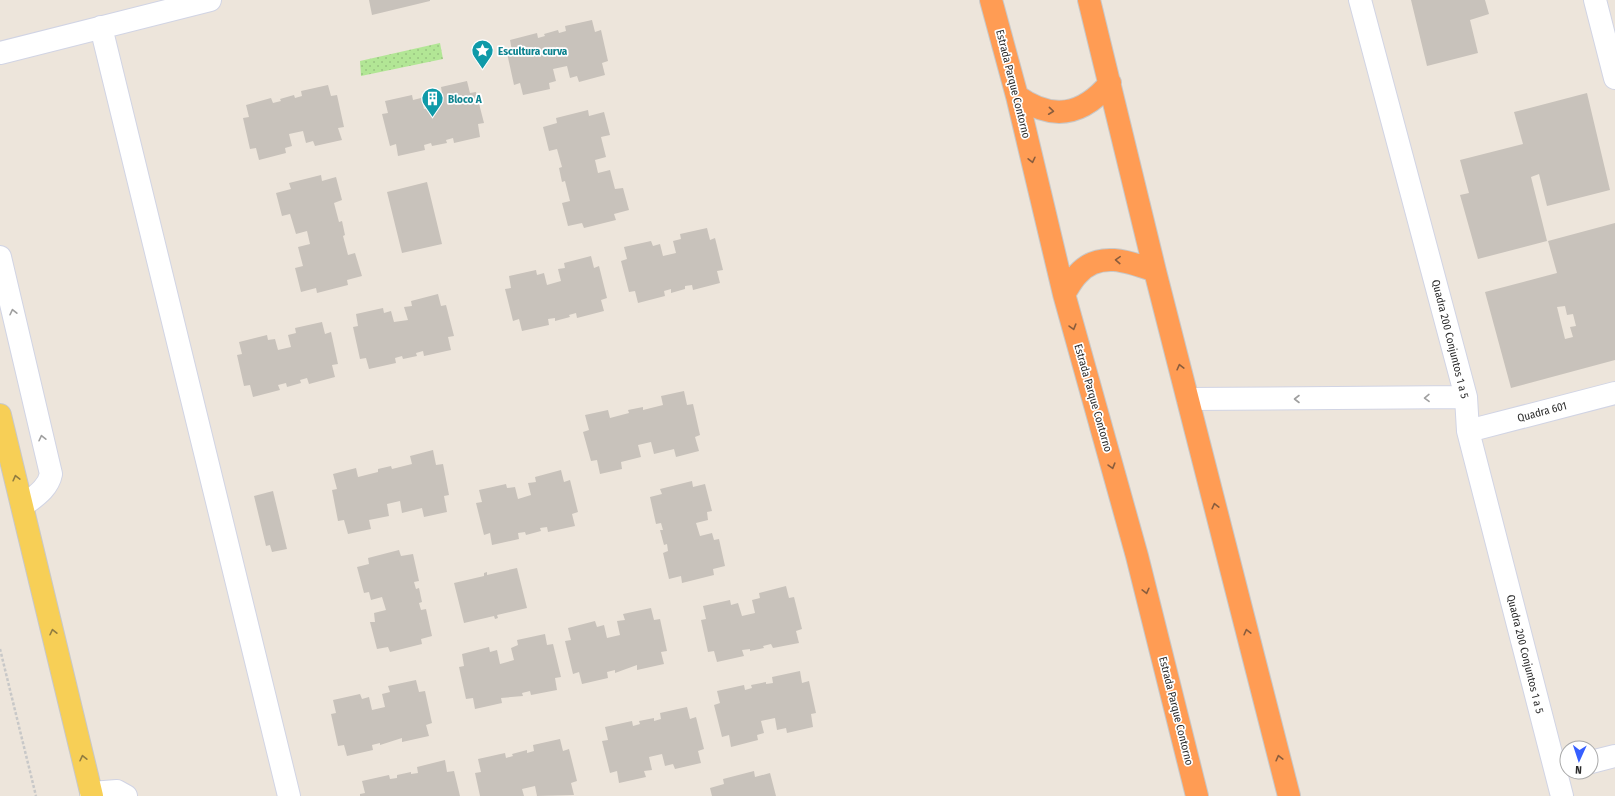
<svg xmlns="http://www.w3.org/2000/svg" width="1615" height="796" viewBox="0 0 1615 796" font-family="'Fira Sans Condensed',sans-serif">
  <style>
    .grass { fill: url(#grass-dots) }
    .building { fill: #c8c2bb; fill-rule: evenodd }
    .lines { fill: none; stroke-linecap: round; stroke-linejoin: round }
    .minor-casing { stroke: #d1d4e4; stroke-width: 24 }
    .major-casing { stroke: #c8c8c8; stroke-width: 24 }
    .highway-casing { stroke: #c8c8c8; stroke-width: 24 }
    .path { stroke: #c8c8c8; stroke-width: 2.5; stroke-dasharray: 3 2; stroke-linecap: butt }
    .minor { stroke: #fff; stroke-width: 22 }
    .major { stroke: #f7cf56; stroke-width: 22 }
    .highway { stroke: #ff9c54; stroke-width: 22 }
    .oneway { stroke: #8a5d3d }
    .oneway2 { stroke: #9f9f9f }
    .oneway3 { stroke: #907c40 }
    .labels { text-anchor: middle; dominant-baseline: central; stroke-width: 3.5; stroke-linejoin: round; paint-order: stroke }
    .culture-label { font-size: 11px; font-weight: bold; fill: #0d838f; stroke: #fff; text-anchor: start }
    .street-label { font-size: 11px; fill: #2a2a2a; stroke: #fff }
  </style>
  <defs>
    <pattern id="grass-dots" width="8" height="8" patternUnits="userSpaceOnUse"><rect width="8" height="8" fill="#b2e695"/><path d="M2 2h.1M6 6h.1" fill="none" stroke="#99c581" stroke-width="1.8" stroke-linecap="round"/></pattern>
  </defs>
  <rect width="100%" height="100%" fill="#ede5db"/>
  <path class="grass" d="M 440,43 L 443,59 L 361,76 L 360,61 Z"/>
  <path class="building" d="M 369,0 L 430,0 L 430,1 L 372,15 Z
    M 1411,0 L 1485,0 L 1489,14 L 1470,20 L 1478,53 L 1427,66 Z
    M 592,20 L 595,32 L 601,30 L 608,61 L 602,63 L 605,75 L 579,82 L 577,76 L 570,78 L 567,66 L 553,69 L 556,81 L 549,83 L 550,89 L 523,95 L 520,83 L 514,85 L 507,53 L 512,51 L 510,40 L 537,33 L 538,38 L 545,36 L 544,34 L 558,30 L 559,33 L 566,31 L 565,26 Z
    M 467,81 L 470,93 L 476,92 L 484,123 L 478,124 L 480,137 L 454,143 L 453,138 L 446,140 L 447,143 L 432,146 L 431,143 L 424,145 L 425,150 L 398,156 L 396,144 L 390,146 L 382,114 L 388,113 L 385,101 L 412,95 L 413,100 L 421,98 L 424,109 L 437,107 L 434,94 L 442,93 L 441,87 Z
    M 328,85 L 331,96 L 337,95 L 344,127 L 338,128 L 342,140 L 315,146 L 313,141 L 306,143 L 303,131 L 289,134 L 292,146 L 285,148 L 286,153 L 259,160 L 256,148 L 250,149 L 243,118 L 249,117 L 246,105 L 271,98 L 273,103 L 281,101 L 280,99 L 294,95 L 295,98 L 302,96 L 301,91 Z
    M 1587,93 L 1610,190 L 1547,206 L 1539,174 L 1531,177 L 1547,241 L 1478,259 L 1460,195 L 1469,193 L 1460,160 L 1523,144 L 1514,112 Z
    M 588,110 L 589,116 L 604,112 L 610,135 L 601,137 L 606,157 L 595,160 L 598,173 L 610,170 L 615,189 L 623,188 L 629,210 L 614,214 L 616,220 L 584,228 L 582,223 L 568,226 L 562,203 L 570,201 L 565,181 L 562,182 L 559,168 L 562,167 L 557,149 L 549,151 L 543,127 L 557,123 L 556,118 Z
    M 321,175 L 322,181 L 336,177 L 342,200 L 334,203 L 339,222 L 342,221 L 345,235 L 343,236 L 348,255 L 355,253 L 362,276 L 347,280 L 348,285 L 317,293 L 316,288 L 301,292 L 295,268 L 303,266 L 298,247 L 310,244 L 307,231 L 296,234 L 290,214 L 282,216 L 276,193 L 291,189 L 289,183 Z
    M 427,182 L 442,244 L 402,253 L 387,192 Z
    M 1615,223 L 1615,360 L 1511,388 L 1485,292 L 1557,273 L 1548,241 ZM 1565,306 L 1567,315 L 1573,314 L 1576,326 L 1570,327 L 1573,337 L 1565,339 L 1557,307 Z
    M 707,228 L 710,240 L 715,238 L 723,270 L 717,271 L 720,283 L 693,290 L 692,285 L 685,286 L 685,289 L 671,293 L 671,289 L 664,291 L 665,296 L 638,303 L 635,291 L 629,292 L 621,261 L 627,259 L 624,247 L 651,241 L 653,246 L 660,244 L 663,256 L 676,253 L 673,241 L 681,239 L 680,234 Z
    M 591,256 L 594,268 L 599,266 L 607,298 L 601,300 L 604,311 L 577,318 L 576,313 L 569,315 L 570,317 L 555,321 L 555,318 L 548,319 L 549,325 L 522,331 L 519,319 L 513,321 L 505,289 L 511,288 L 509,276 L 536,270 L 537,275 L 544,273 L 547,285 L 561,281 L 558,269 L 565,268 L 564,263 Z
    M 438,294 L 441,306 L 446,305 L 454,336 L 448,337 L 451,350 L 424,356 L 423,351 L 416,353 L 417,356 L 403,359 L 402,356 L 395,358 L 396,363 L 369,369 L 366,358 L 360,359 L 353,327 L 358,326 L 356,314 L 383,308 L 384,313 L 391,311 L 394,322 L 408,320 L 404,307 L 412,306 L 411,301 Z
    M 322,322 L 325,334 L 331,332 L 338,364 L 332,365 L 335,377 L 309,384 L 307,378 L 300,380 L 301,383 L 287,387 L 286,383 L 278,385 L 280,390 L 253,397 L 250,385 L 244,386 L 237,355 L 242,354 L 239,342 L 267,335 L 268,340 L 275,339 L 278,350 L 291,347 L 288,335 L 296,333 L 295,328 Z
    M 684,391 L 687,405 L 693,404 L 700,435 L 695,437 L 699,451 L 676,457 L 674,449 L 654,454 L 651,442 L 638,445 L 641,457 L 621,462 L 622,469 L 600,474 L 597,460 L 591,461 L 583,432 L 589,430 L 585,415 L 608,410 L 610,418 L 629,413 L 628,410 L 643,407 L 643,410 L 663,405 L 661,396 Z
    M 433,450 L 436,465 L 443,464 L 449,495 L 444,496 L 447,512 L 424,517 L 422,508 L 402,513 L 400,501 L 387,504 L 389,516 L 369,520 L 371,529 L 348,534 L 344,520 L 338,521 L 332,490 L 337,489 L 333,474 L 356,468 L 358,477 L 378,472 L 378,469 L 391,466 L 392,469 L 412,464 L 410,456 Z
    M 561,470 L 564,482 L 570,480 L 578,512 L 572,514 L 575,526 L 548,532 L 547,527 L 540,528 L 541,531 L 526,535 L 525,532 L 518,533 L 519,539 L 492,545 L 490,533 L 484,535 L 476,503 L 482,502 L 479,490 L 506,484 L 507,488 L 515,487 L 518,499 L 531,495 L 528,483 L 536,482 L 535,477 Z
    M 692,481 L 693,487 L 705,484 L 712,511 L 707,512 L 708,520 L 696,523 L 700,536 L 712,533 L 714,540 L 719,539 L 725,566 L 713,569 L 714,575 L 682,583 L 681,576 L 669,579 L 663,553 L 668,551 L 667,544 L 664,545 L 660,530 L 663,530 L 661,523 L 656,524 L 650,497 L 662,494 L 660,489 Z
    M 273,491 L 287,549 L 272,552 L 270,545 L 266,546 L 254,496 Z
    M 399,550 L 401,556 L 413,554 L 419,581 L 414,582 L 416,589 L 419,588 L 422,602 L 419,603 L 421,610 L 426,609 L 432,636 L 421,639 L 422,644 L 390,652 L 388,647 L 377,649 L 370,622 L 375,622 L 374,613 L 386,610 L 382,597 L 371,600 L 369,592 L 364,593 L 357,567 L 369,564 L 368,558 Z
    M 517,568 L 527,608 L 497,615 L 498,618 L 495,619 L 494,616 L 464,623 L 454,583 L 484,576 L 484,573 L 487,572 L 487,575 Z
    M 786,586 L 789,598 L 794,597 L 802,629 L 796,631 L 799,643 L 773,648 L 771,644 L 763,646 L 764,648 L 750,651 L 750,649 L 742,650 L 744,656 L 717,662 L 714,651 L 708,652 L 701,620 L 706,619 L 703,606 L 730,600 L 731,605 L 738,603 L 742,616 L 755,613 L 752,600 L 760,598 L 759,593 Z
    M 651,608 L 654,620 L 660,619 L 667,651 L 661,652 L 664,664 L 637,670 L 637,665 L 615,673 L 615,670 L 607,672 L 608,678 L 582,684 L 579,672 L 573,674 L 565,641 L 571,640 L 568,628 L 595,621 L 597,627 L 604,625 L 607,638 L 620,635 L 617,621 L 625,620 L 623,614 Z
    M 545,634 L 547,645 L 553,644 L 561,677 L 555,678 L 557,690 L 531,695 L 530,691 L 522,693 L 523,696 L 501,698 L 502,703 L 475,709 L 473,698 L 466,699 L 459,667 L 464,666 L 462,654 L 489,647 L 490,652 L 497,650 L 500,664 L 514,660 L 511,648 L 518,645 L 517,640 Z
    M 800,671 L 802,683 L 809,681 L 816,713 L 811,714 L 813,727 L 787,733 L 786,728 L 777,730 L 775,718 L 761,721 L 764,733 L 757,735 L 758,740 L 731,747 L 729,735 L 722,737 L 714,705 L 720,703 L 717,691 L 744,685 L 745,690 L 752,688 L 751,685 L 766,682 L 766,684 L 773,683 L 772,677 Z
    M 416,680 L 419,692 L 425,691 L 432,723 L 426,725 L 429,736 L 402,742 L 402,738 L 380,745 L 380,743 L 372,745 L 373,750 L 347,756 L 344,745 L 338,746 L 331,714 L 336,713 L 333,700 L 360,694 L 362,699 L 369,697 L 372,710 L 385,707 L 382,694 L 390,692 L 388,686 Z
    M 687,707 L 690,719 L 696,717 L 704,749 L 698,751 L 701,763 L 675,769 L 673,764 L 665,766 L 662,754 L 649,757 L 652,770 L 644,771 L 646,777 L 619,783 L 617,771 L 610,773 L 602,741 L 608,740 L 605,727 L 632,721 L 633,726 L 640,724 L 639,721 L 654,718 L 654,721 L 661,719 L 660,713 Z
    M 560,739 L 563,751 L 569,749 L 577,781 L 571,783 L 574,795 L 537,796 L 535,786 L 522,789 L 524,796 L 480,796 L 475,773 L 481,772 L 478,759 L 505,753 L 506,758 L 513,756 L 512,754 L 527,750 L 527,753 L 534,751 L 533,745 Z
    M 445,760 L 447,772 L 454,771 L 460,796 L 360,796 L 360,794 L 365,793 L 362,781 L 389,775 L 390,779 L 397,778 L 397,775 L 411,772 L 411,774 L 418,773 L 417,767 Z
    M 754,771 L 755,777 L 770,773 L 776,796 L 712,796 L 710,788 L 724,784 L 723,779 Z"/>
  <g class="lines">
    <defs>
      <path id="minor" d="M 1360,0 L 1466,397 L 1468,431 L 1562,796
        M 1595,0 L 1615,78
        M 101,27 L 289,796
        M 0,53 L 210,0
        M 0,257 L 51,474 C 48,489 34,497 23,506
        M 1188,399 L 1466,397
        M 1468,431 L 1615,393
        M 1591,762 L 1615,756
        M 91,793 L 117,791 L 126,796"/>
      <path id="major" d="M 0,415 L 92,796"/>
      <path id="highway" d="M 991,0 L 1017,96 L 1064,294 L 1137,556 L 1197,796
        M 1089,0 L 1155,271 L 1289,796
        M 1017,96 C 1052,121 1082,116 1110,83
        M 1064,294 C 1068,288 1072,280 1078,274 C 1099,250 1130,262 1155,271"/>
    </defs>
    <use href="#minor" class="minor-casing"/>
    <use href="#major" class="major-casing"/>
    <use href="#highway" class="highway-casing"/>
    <path class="path" d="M 0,649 L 36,796"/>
    <use href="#minor" class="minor"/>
    <use href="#major" class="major"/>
    <use href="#highway" class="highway"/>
  </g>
  <defs><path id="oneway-chevron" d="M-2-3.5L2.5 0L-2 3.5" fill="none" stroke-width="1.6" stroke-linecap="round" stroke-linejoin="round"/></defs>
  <g class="oneway">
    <use href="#oneway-chevron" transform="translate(1051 111) rotate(6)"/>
    <use href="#oneway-chevron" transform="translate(1032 160) rotate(77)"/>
    <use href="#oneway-chevron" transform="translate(1118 260) rotate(-177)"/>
    <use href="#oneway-chevron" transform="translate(1073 327) rotate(74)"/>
    <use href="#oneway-chevron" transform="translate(1180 367) rotate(-104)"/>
    <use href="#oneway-chevron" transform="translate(1112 466) rotate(74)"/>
    <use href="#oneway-chevron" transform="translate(1215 506) rotate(-104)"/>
    <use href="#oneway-chevron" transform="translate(1146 591) rotate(76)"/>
    <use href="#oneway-chevron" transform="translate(1247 632) rotate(-104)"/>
    <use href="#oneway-chevron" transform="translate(1279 758) rotate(-104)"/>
  </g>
  <g class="oneway2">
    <use href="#oneway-chevron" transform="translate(13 312) rotate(-103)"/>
    <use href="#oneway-chevron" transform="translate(1427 398) rotate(179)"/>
    <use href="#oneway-chevron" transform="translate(1297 399) rotate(180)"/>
    <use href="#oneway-chevron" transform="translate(42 438) rotate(-103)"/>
  </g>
  <g class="oneway3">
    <use href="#oneway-chevron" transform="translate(16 478) rotate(-104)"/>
    <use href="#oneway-chevron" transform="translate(53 632) rotate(-103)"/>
    <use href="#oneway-chevron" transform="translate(83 758) rotate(-103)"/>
  </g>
  <defs>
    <symbol id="sight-pin" viewBox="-11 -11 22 30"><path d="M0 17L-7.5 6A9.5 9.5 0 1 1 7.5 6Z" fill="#0f9aa8" stroke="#fff"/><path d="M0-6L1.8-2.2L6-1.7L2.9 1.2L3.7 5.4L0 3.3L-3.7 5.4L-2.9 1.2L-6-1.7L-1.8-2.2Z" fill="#fff"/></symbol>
    <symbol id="building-pin" viewBox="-11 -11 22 30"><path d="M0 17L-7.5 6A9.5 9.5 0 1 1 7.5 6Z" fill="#0f9aa8" stroke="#fff"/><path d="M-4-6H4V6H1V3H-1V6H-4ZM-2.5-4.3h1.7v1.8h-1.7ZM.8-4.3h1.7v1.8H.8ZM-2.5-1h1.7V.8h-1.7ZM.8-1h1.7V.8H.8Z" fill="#fff"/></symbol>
  </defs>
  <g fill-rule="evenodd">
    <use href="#sight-pin" x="470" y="38" width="25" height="34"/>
    <use href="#building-pin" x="420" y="86" width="25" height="34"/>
  </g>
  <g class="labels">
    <g class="culture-label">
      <text x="498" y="51">Escultura curva</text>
      <text x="448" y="99">Bloco A</text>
    </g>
    <g class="street-label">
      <text transform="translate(1013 84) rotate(76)">Estrada Parque Contorno</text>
      <text transform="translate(1450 339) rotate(76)">Quadra 200 Conjuntos 1 a 5</text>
      <text transform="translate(1093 398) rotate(74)">Estrada Parque Contorno</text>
      <text transform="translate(1542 412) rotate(-15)">Quadra 601</text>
      <text transform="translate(1525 654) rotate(76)">Quadra 200 Conjuntos 1 a 5</text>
      <text transform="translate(1176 711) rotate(76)">Estrada Parque Contorno</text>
    </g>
  </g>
  <g transform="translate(1579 760) rotate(183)"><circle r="19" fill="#ffffff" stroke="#aaaaaa"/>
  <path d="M0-3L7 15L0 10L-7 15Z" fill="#365fff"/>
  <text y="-6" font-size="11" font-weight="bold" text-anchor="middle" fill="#2a2a2a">N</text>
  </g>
</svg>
